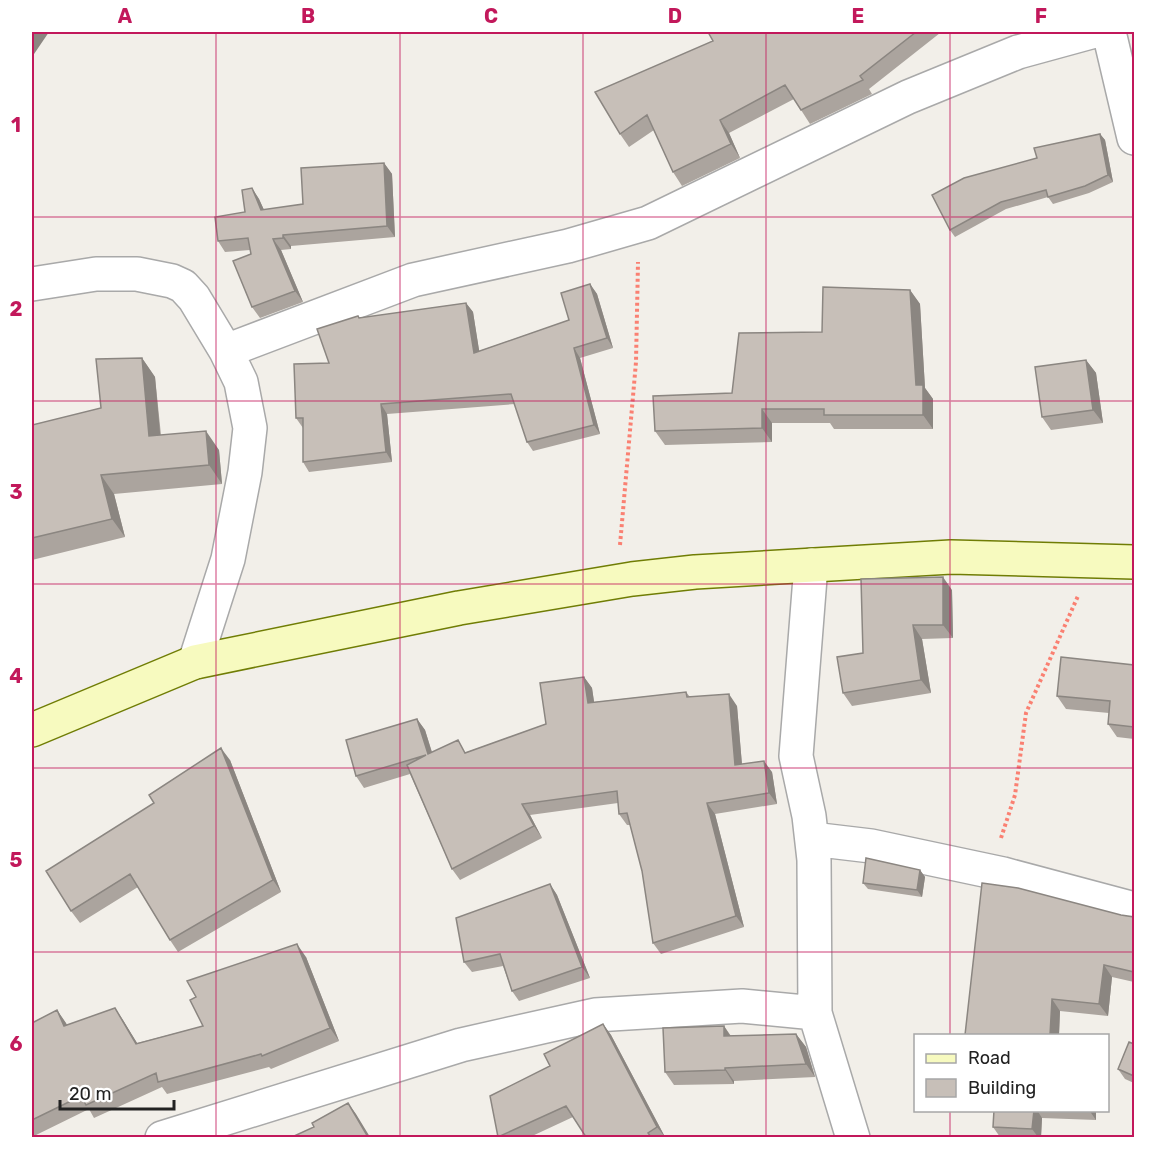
<svg xmlns="http://www.w3.org/2000/svg" width="1166" height="1169" viewBox="0 0 1166 1169" font-family="Rubik,sans-serif">
  <style>
    .lines { fill: none; stroke-linecap: round; stroke-linejoin: round }
    .street-casing { stroke: #a9a9a9; stroke-width: 36 }
    .secondary-casing { stroke: #707d05; stroke-width: 36 }
    .path { stroke: #fa8072; stroke-width: 4; stroke-dasharray: 3 3; stroke-linecap: butt }
    .street { stroke: #fff; stroke-width: 33 }
    .secondary { stroke: #f7fabf; stroke-width: 33 }
    .wall { fill: #aba49e }
    .shaded-wall { fill: #8b8681 }
    .building { fill: #c7bfb8; stroke: #8b8681; stroke-width: 1.5 }
    .grid { fill: none; stroke: #c2185b; stroke-width: 1.5; stroke-opacity: 0.55 }
    .neatline { fill: none; stroke: #c2185b; stroke-width: 2 }
    .grid-label { font-size: 20px; text-anchor: middle; font-weight: bold; fill: #c2185b }
  </style>
  <rect width="100%" height="100%" fill="#f2efe9"/>
  <g class="lines">
    <defs>
      <path id="street" d="M 1109,32 L 1134,138
        M 32,284 L 96,274 L 137,274 L 172,281 L 183,286 L 194,298 L 226,351 L 241,382 L 250,428 L 245,472 L 228,559 L 195,662
        M 226,351 L 413,280 L 568,246 L 648,223 L 908,97 L 1018,52 L 1091,32
        M 811,565 L 796,756 L 809,816 L 814,860 L 815,1013 L 853,1138
        M 812,839 L 871,846 L 1003,874 L 1134,909
        M 162,1138 L 461,1045 L 595,1015 L 742,1006 L 815,1013"/>
      <path id="secondary" d="M 32,730 L 195,662 L 459,608 L 632,579 L 695,572 L 951,557 L 1134,562"/>
    </defs>
    <use href="#street" class="street-casing"/>
    <use href="#secondary" class="secondary-casing"/>
    <path class="path" d="M 620,545 L 636,362 L 638,262
      M 1001,838 L 1015,795 L 1026,713 L 1078,596"/>
    <use href="#street" class="street"/>
    <use href="#secondary" class="secondary"/>
  </g>
  <path class="wall" d="M 708,32 L 939,32 L 940,33 L 869,89 L 872,94 L 810,124 L 794,99 L 729,133 L 740,158 L 682,186 L 673,172 L 654,130 L 629,147 L 620,134 L 713,41 Z
    M 1100,134 L 1105,140 L 1113,182 L 1089,193 L 1053,204 L 1048,197 L 1006,209 L 955,237 L 950,230 L 1037,158 Z
    M 384,163 L 392,174 L 395,237 L 291,246 L 291,249 L 281,250 L 303,302 L 260,318 L 252,307 L 250,250 L 225,252 L 218,241 L 245,212 L 252,188 L 259,199 L 264,210 L 303,204 Z
    M 590,284 L 597,294 L 613,348 L 580,358 L 600,434 L 533,451 L 527,442 L 515,404 L 387,414 L 392,462 L 309,472 L 303,462 L 303,428 L 296,418 L 358,316 L 360,318 L 466,303 L 473,312 L 479,351 L 569,320 Z
    M 910,290 L 920,304 L 925,388 L 933,399 L 933,429 L 834,429 L 830,423 L 772,423 L 772,442 L 665,445 L 655,431 L 732,393 L 822,332 Z
    M 142,358 L 155,377 L 161,435 L 219,450 L 222,484 L 114,494 L 125,537 L 32,560 L 32,425 L 101,408 Z
    M 1086,360 L 1096,373 L 1103,423 L 1051,430 L 1042,417 Z
    M 952,590 L 953,638 L 922,639 L 931,693 L 852,706 L 843,693 L 863,653 Z
    M 1134,665 L 1134,739 L 1117,737 L 1108,724 L 1109,713 L 1066,709 L 1057,696 Z
    M 584,677 L 592,688 L 594,702 L 686,692 L 690,697 L 737,706 L 742,764 L 772,772 L 777,804 L 715,814 L 744,927 L 661,954 L 653,943 L 642,871 L 630,825 L 627,825 L 619,814 L 618,803 L 530,815 L 542,838 L 460,880 L 452,869 L 410,774 L 364,788 L 356,776 L 417,719 L 425,730 L 432,752 L 467,752 L 546,724 Z
    M 230,760 L 281,892 L 178,952 L 170,940 L 138,887 L 80,923 L 71,911 Z
    M 920,870 L 925,877 L 922,897 L 868,889 L 863,883 Z
    M 550,884 L 557,895 L 590,978 L 519,1001 L 512,991 L 503,966 L 472,972 L 464,962 Z
    M 1121,915 L 1134,917 L 1134,982 L 1112,977 L 1108,1016 L 1060,1011 L 1059,1035 L 965,1035 Z
    M 306,957 L 339,1041 L 271,1069 L 269,1067 L 167,1094 L 162,1087 L 94,1118 L 89,1109 L 32,1137 L 32,1023 L 57,1010 L 67,1025 L 115,1008 L 137,1043 L 203,1026 Z
    M 603,1024 L 611,1035 L 665,1137 L 586,1137 L 573,1117 L 530,1137 L 498,1137 L 550,1066 Z
    M 724,1026 L 731,1036 L 796,1034 L 806,1047 L 815,1077 L 734,1081 L 734,1084 L 674,1085 L 665,1072 Z
    M 1134,1044 L 1134,1083 L 1125,1079 L 1118,1069 Z
    M 994,1110 L 1096,1110 L 1096,1120 L 1042,1118 L 1041,1137 L 1000,1137 L 993,1127 Z"/>
  <path class="shaded-wall" d="M 32,32 L 49,32 L 32,57 Z
    M 720,120 L 729,133 L 740,158 L 731,144 Z
    M 1100,134 L 1105,140 L 1113,182 L 1108,175 Z
    M 384,163 L 392,174 L 395,237 L 387,226 Z
    M 252,188 L 259,199 L 269,221 L 261,210 Z
    M 283,235 L 291,246 L 291,249 L 283,238 Z
    M 273,239 L 281,250 L 303,302 L 295,291 Z
    M 590,284 L 597,294 L 613,348 L 607,338 Z
    M 910,290 L 920,304 L 925,388 L 933,399 L 933,429 L 923,415 L 916,385 Z
    M 466,303 L 473,312 L 481,362 L 474,353 Z
    M 574,348 L 580,358 L 600,434 L 594,425 Z
    M 142,358 L 155,377 L 162,455 L 149,436 Z
    M 1086,360 L 1096,373 L 1103,423 L 1093,410 Z
    M 381,404 L 387,414 L 392,462 L 386,452 Z
    M 762,409 L 772,423 L 772,442 L 762,428 Z
    M 206,431 L 219,450 L 222,484 L 209,465 Z
    M 101,475 L 114,494 L 125,537 L 112,519 Z
    M 943,577 L 952,590 L 953,638 L 943,625 Z
    M 913,625 L 922,639 L 931,693 L 921,680 Z
    M 584,677 L 592,688 L 596,715 L 588,703 Z
    M 729,694 L 737,706 L 743,777 L 735,765 Z
    M 417,719 L 425,730 L 436,766 L 428,754 Z
    M 221,748 L 230,760 L 281,892 L 273,880 Z
    M 764,761 L 772,772 L 777,804 L 769,793 Z
    M 707,803 L 715,814 L 744,927 L 736,916 Z
    M 522,804 L 530,815 L 542,838 L 534,826 Z
    M 920,870 L 925,877 L 922,897 L 917,890 Z
    M 550,884 L 557,895 L 590,978 L 582,967 Z
    M 297,944 L 306,957 L 339,1041 L 330,1028 Z
    M 1104,965 L 1112,977 L 1108,1016 L 1099,1004 Z
    M 1052,999 L 1060,1011 L 1059,1035 L 1050,1035 Z
    M 115,1008 L 123,1020 L 145,1056 L 136,1044 Z
    M 57,1010 L 66,1023 L 73,1039 L 64,1026 Z
    M 603,1024 L 611,1035 L 665,1137 L 657,1127 Z
    M 724,1026 L 733,1040 L 724,1036 Z
    M 796,1034 L 806,1047 L 815,1077 L 806,1064 Z
    M 725,1068 L 734,1081 L 734,1084 L 725,1070 Z
    M 348,1103 L 356,1114 L 370,1137 L 368,1137 Z
    M 1034,1110 L 1037,1110 L 1042,1118 L 1041,1137 L 1038,1137 L 1032,1129 Z
    M 1089,1110 L 1096,1110 L 1096,1120 Z"/>
  <path class="building" d="M 708,32 L 916,32 L 860,76 L 863,80 L 801,110 L 785,85 L 720,120 L 731,144 L 673,172 L 647,115 L 620,134 L 595,92 L 713,41 Z
    M 1100,134 L 1108,175 L 1085,186 L 1048,197 L 1046,190 L 1001,202 L 950,230 L 932,195 L 964,178 L 1037,158 L 1034,148 Z
    M 384,163 L 387,226 L 283,235 L 283,238 L 273,239 L 295,291 L 252,307 L 233,261 L 251,254 L 248,238 L 218,241 L 215,217 L 245,212 L 242,190 L 252,188 L 261,210 L 303,204 L 301,168 Z
    M 590,284 L 607,338 L 574,348 L 594,425 L 527,442 L 511,394 L 381,404 L 386,452 L 303,462 L 303,418 L 296,418 L 294,364 L 329,363 L 317,329 L 358,316 L 359,318 L 466,303 L 474,353 L 569,320 L 561,293 Z
    M 823,287 L 910,290 L 916,385 L 923,385 L 923,415 L 824,415 L 824,409 L 762,409 L 762,428 L 655,431 L 653,396 L 732,393 L 739,333 L 822,332 Z
    M 142,358 L 149,436 L 206,431 L 209,465 L 101,475 L 112,519 L 32,538 L 32,425 L 101,408 L 96,359 Z
    M 1086,360 L 1093,410 L 1042,417 L 1035,367 Z
    M 943,577 L 943,625 L 913,625 L 921,680 L 843,693 L 837,657 L 863,653 L 861,579 Z
    M 1061,657 L 1134,665 L 1134,727 L 1108,724 L 1110,701 L 1057,696 Z
    M 584,677 L 588,703 L 686,692 L 687,697 L 729,694 L 735,765 L 764,761 L 769,793 L 707,803 L 736,916 L 653,943 L 642,871 L 627,813 L 619,814 L 617,791 L 522,804 L 534,826 L 452,869 L 407,765 L 426,755 L 356,776 L 346,740 L 417,719 L 428,754 L 458,740 L 465,753 L 546,724 L 540,683 Z
    M 221,748 L 273,880 L 170,940 L 130,874 L 71,911 L 46,871 L 154,803 L 149,795 Z
    M 866,858 L 920,870 L 917,890 L 863,883 Z
    M 982,883 L 1018,888 L 1121,915 L 1134,917 L 1134,972 L 1104,965 L 1099,1004 L 1052,999 L 1050,1035 L 965,1035 Z
    M 550,884 L 582,967 L 512,991 L 500,954 L 464,962 L 456,918 Z
    M 297,944 L 330,1028 L 262,1056 L 261,1054 L 158,1082 L 156,1073 L 86,1105 L 81,1096 L 32,1120 L 32,1023 L 57,1010 L 64,1026 L 115,1008 L 136,1044 L 203,1026 L 190,1000 L 196,997 L 187,981 Z
    M 603,1024 L 657,1127 L 648,1133 L 651,1137 L 586,1137 L 566,1106 L 498,1137 L 490,1096 L 550,1066 L 544,1054 Z
    M 724,1026 L 724,1036 L 796,1034 L 806,1064 L 725,1068 L 725,1070 L 665,1072 L 663,1028 Z
    M 1129,1042 L 1134,1044 L 1134,1076 L 1118,1069 Z
    M 348,1103 L 368,1137 L 292,1137 L 314,1127 L 312,1123 Z
    M 994,1110 L 1034,1110 L 1032,1129 L 993,1127 Z"/>
  <path class="grid" d="M 216,32 L 216,1138M 400,32 L 400,1138M 583,32 L 583,1138M 766,32 L 766,1138M 950,32 L 950,1036M 32,217 L 1134,217M 32,401 L 1134,401M 32,584 L 1134,584M 32,768 L 1134,768M 32,952 L 1134,952M 950,1110 L 950,1138"/>
  <rect width="1166" height="1169" fill="none" stroke="#ffffff" stroke-width="66"/>
  <rect x="914" y="1034" width="195" height="78" fill="#ffffff" stroke="#a7a7a7" stroke-width="1.5"/>
  <rect x="926" y="1054" width="30" height="9" fill="#f7fabf" stroke="#a7a7a7" stroke-width="1.5"/>
  <text x="968" y="1064" font-size="18" fill="#222222">Road</text>
  <rect x="926" y="1079" width="30" height="18" fill="#c7bfb8" stroke="#a7a7a7" stroke-width="1.5"/>
  <text x="968" y="1094" font-size="18" fill="#222222">Building</text>
  <path d="M60 1100v9h114v-9" fill="none" stroke="#222222" stroke-width="3"/>
  <text x="69" y="1100" font-size="18" fill="#222222" stroke="#ffffff" stroke-width="4.5" paint-order="stroke">20 m</text>
  <rect x="33" y="33" width="1100" height="1103" class="neatline"/>
  <g class="grid-label">
    <text x="125" y="23">A</text>
    <text x="308" y="23">B</text>
    <text x="491" y="23">C</text>
    <text x="675" y="23">D</text>
    <text x="858" y="23">E</text>
    <text x="1041" y="23">F</text>
    <text x="16" y="132">1</text>
    <text x="16" y="316">2</text>
    <text x="16" y="499">3</text>
    <text x="16" y="683">4</text>
    <text x="16" y="867">5</text>
    <text x="16" y="1051">6</text>
  </g>
</svg>
